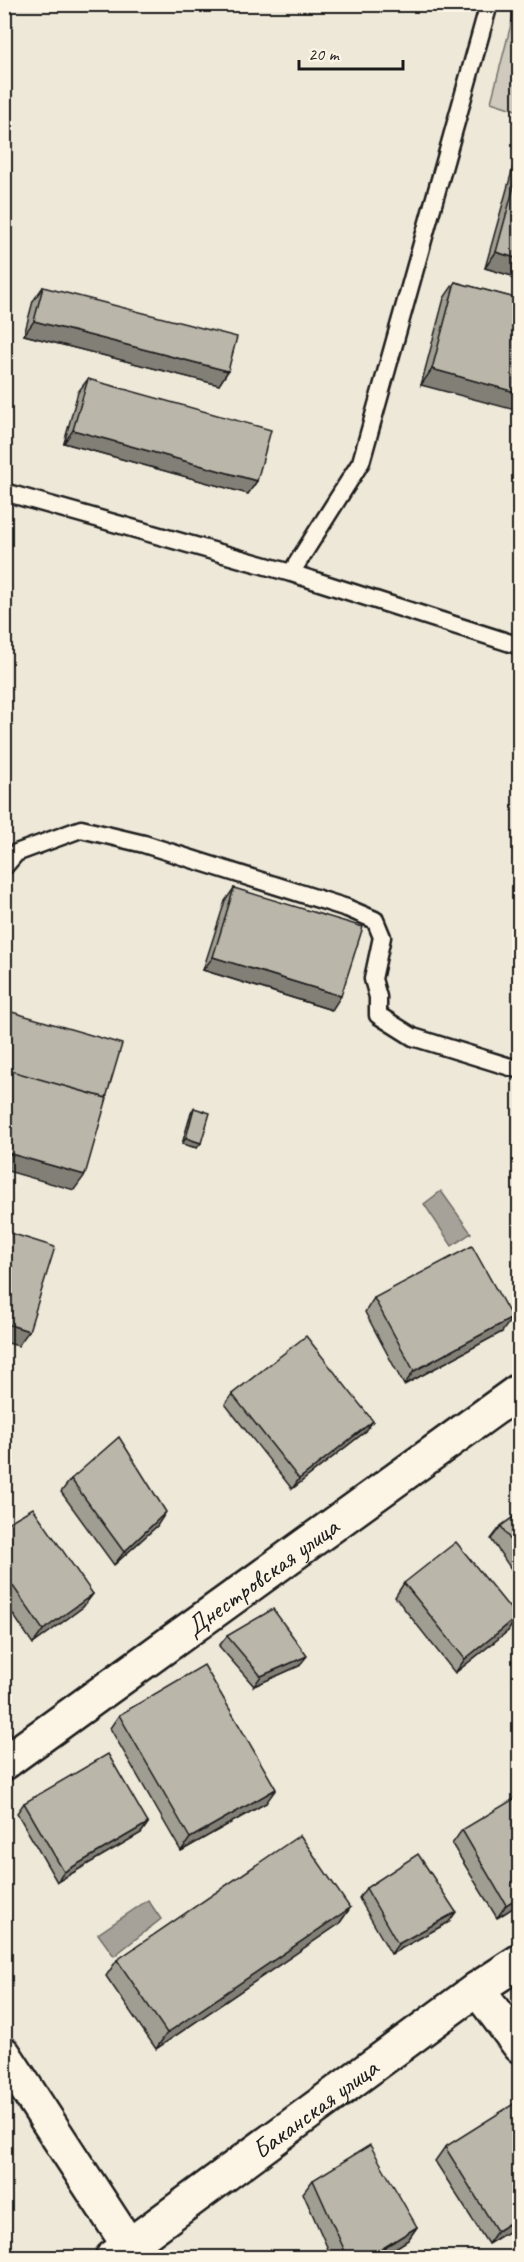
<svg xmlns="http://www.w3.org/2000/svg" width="524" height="2262" viewBox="0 0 524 2262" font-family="Caveat,sans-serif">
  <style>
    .green { fill: #cfcabd; stroke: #76736c; stroke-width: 1.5 }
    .water { fill: #a7a299; stroke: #6f6c67; stroke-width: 1.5 }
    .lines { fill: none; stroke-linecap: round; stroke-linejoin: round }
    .service-casing { stroke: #1c1c1c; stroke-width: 21 }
    .minor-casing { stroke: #1c1c1c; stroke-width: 38 }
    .service { stroke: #fcf5e5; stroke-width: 16 }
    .minor { stroke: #fcf5e5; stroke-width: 33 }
    .wall { fill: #a09d92; stroke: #1c1c1c; stroke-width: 1.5 }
    .shaded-wall { fill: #827f77; stroke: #1c1c1c; stroke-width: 1.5 }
    .building { fill: #bab6aa; stroke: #1c1c1c; stroke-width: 1.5 }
    .labels { text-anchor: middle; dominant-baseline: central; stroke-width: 5; stroke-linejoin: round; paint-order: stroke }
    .street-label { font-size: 26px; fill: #1c1c1c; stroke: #fcf5e5 }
  </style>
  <rect width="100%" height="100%" fill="#eee8d9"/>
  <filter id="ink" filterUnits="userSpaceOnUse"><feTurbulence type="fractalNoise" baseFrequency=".0167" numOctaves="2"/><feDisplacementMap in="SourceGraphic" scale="12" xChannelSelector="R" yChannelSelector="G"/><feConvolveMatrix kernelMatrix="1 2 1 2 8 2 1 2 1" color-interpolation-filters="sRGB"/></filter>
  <g filter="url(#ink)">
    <path class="green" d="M 516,5 L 520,5 L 519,111 L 491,102 Z"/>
    <path class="water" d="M 441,1191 L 471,1233 L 452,1246 L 424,1204 Z
      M 148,1900 L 161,1919 L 114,1956 L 98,1934 Z"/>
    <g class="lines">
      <defs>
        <path id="service" d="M 4,492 L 291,573 L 520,646
          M 291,573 L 361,462 L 489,4
          M 4,867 L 16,853 L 81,829 L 144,844 L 347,908 L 375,920 L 382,937 L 373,979 L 378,997 L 378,1015 L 413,1037 L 520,1070"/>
        <g id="minor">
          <path id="s1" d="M 4,1763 L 520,1390"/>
          <path d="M 477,1989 L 520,2046"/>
          <path d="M 4,2054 L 129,2246"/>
          <path id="s2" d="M 112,2258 L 477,1989 L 520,1961"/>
        </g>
      </defs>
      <use href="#service" class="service-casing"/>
      <use href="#minor" class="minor-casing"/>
      <use href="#service" class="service"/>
      <use href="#minor" class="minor"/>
    </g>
    <path class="wall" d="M 519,150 L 519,278 L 485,268 L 517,153 Z
      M 455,282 L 519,299 L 421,385 L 444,298 Z
      M 43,287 L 228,371 L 219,385 L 24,335 L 33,301 Z
      M 88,379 L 257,481 L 248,494 L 64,443 L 78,392 Z
      M 234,888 L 332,1010 L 203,970 L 225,901 Z
      M 194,1108 L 197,1148 L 182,1144 L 191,1113 Z
      M 519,1207 L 519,1221 L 515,1214 Z
      M 374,1298 L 502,1332 L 404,1385 L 365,1312 Z
      M 232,1394 L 366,1431 L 292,1489 L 225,1404 Z
      M 71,1479 L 157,1526 L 114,1565 L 61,1492 Z
      M 519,1513 L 519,1581 L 491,1539 L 501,1526 Z
      M 4,1525 L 93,1594 L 83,1607 L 33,1644 L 4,1601 Z
      M 404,1583 L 517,1617 L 508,1631 L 455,1673 L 395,1597 Z
      M 227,1636 L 299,1666 L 254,1686 L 219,1646 Z
      M 119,1715 L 266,1803 L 181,1851 L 110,1728 Z
      M 24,1803 L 148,1823 L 141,1833 L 57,1882 L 17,1813 Z
      M 462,1830 L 519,1904 L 497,1918 L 452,1844 Z
      M 366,1888 L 449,1922 L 391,1954 L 359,1898 Z
      M 350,1908 L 339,1924 L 156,2049 L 106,1976 L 117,1960 Z
      M 445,2147 L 519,2225 L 488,2244 L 435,2161 Z
      M 313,2180 L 417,2227 L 408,2240 L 380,2258 L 332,2258 L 303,2193 Z"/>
    <path class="shaded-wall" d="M 496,252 L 519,259 L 519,278 L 485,268 Z
      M 34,321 L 228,371 L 219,385 L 24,335 Z
      M 432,369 L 519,393 L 519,411 L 421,385 Z
      M 73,430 L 257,481 L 248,494 L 64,443 Z
      M 213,957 L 341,996 L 332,1010 L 203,970 Z
      M 186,1138 L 201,1143 L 197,1148 L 182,1144 Z
      M 4,1152 L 85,1175 L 74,1190 L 4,1170 Z
      M 512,1318 L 502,1332 L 404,1385 L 414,1371 Z
      M 4,1323 L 29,1331 L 18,1346 L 4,1342 Z
      M 373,1421 L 366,1431 L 292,1489 L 299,1479 Z
      M 166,1512 L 157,1526 L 114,1565 L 124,1552 Z
      M 93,1594 L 83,1607 L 33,1644 L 43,1630 Z
      M 517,1617 L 508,1631 L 455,1673 L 465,1659 Z
      M 307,1656 L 299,1666 L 254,1686 L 261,1676 Z
      M 276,1789 L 266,1803 L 181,1851 L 190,1838 Z
      M 148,1823 L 141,1833 L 57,1882 L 64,1872 Z
      M 519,1897 L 519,1904 L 497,1918 L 506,1905 Z
      M 350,1908 L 339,1924 L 156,2049 L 167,2033 Z
      M 456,1912 L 449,1922 L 391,1954 L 398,1944 Z
      M 519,2217 L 519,2225 L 488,2244 L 497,2231 Z
      M 417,2227 L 408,2240 L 380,2258 L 367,2258 Z"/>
    <path class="building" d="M 519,168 L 519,259 L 496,252 Z
      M 455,282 L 519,299 L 519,393 L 432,369 Z
      M 43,287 L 237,337 L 228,371 L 34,321 Z
      M 88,379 L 271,430 L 257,481 L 73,430 Z
      M 4,750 L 9,752 L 4,773 Z
      M 234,888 L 363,927 L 341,996 L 213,957 Z
      M 5,1010 L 122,1044 L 106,1098 L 4,1069 Z
      M 4,1069 L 107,1098 L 85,1175 L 4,1152 Z
      M 194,1108 L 210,1113 L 201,1143 L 186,1138 Z
      M 4,1231 L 55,1247 L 29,1331 L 4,1323 Z
      M 472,1246 L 512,1318 L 414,1371 L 374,1298 Z
      M 306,1336 L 373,1421 L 299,1479 L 232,1394 Z
      M 119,1437 L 166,1512 L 124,1552 L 71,1479 Z
      M 33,1508 L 93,1594 L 43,1630 L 4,1573 L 4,1525 Z
      M 519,1513 L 519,1553 L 501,1526 Z
      M 456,1542 L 517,1617 L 465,1659 L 404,1583 Z
      M 273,1609 L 307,1656 L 261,1676 L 227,1636 Z
      M 204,1665 L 276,1789 L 190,1838 L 119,1715 Z
      M 108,1754 L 148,1823 L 64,1872 L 24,1803 Z
      M 519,1796 L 519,1897 L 506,1905 L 462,1830 Z
      M 300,1835 L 350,1908 L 167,2033 L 117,1960 Z
      M 418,1854 L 456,1912 L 398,1944 L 366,1888 Z
      M 515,2103 L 519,2110 L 519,2217 L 497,2231 L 445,2147 Z
      M 370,2145 L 417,2227 L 367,2258 L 348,2258 L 313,2180 Z"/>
  </g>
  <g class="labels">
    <g class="street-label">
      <text stroke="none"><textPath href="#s1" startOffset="318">Днестровская улица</textPath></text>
      <text stroke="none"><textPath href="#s2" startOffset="252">Баканская улица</textPath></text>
    </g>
  </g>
  <rect width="524" height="2262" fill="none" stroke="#fcf5e5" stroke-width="24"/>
  <rect x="12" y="12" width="500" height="2238" fill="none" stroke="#1c1c1c" stroke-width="2" filter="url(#ink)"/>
  <path d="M299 60v9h104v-9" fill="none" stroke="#1c1c1c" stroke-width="3"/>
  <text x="308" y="60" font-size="18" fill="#1c1c1c" stroke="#fcf5e5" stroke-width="4.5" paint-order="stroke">20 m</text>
</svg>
